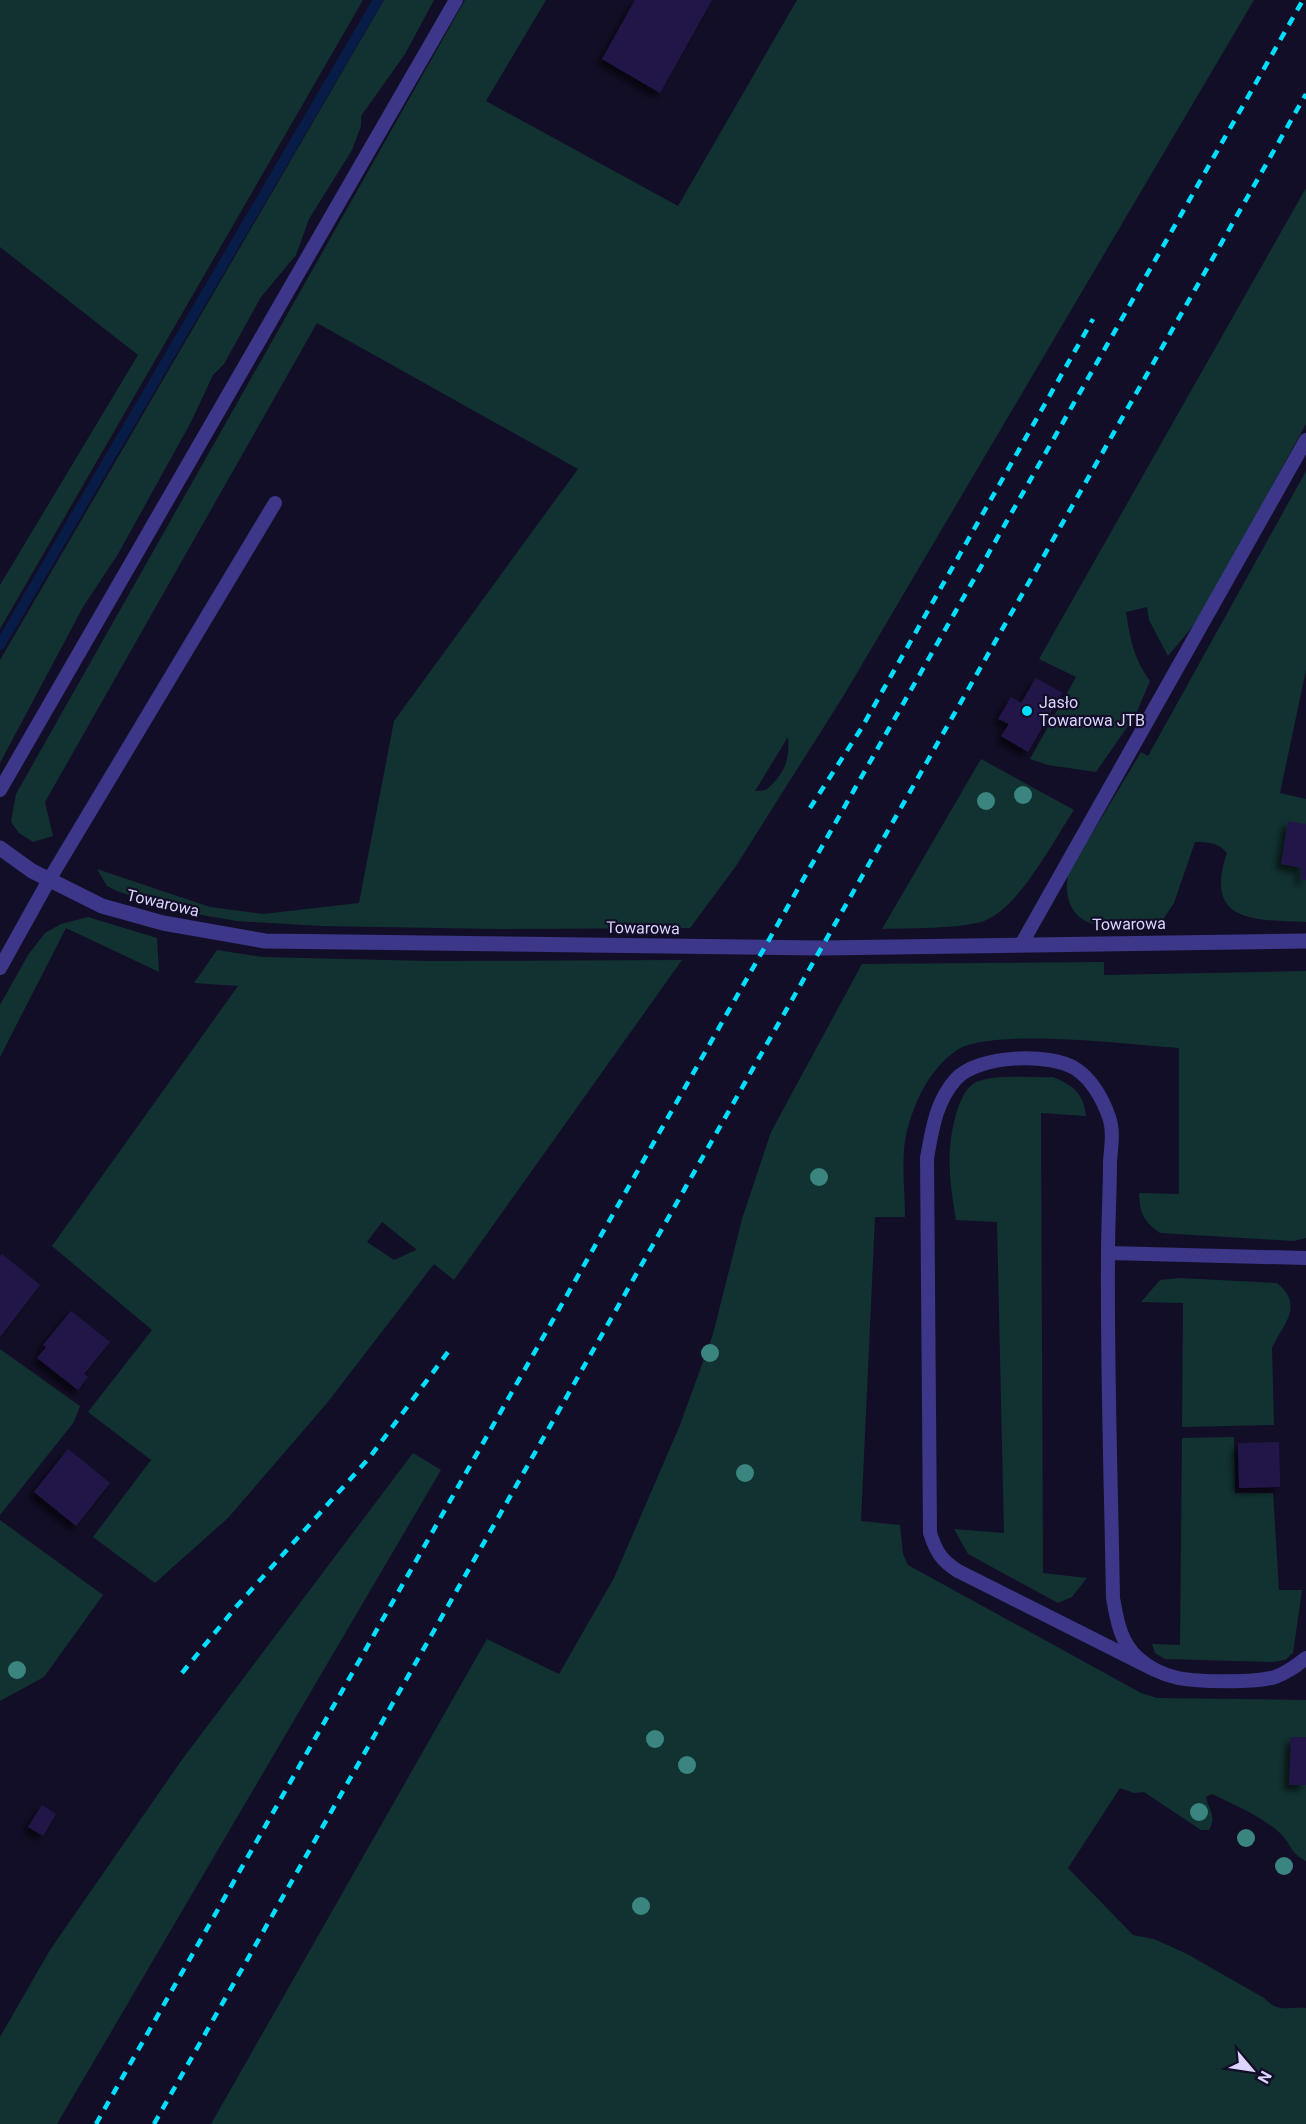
<svg xmlns="http://www.w3.org/2000/svg" width="1306" height="2124" viewBox="0 0 1306 2124" font-family="Roboto,sans-serif">
  <style>
    .green { fill: #113231; fill-rule: evenodd }
    .lines { fill: none; stroke-linecap: round; stroke-linejoin: round }
    .stream { stroke: #071d47; stroke-width: 10 }
    .building { fill: #241949; filter: url(#shadow) }
    .lane { stroke: #3c3789; stroke-width: 14 }
    .street { stroke: #3c3789; stroke-width: 15 }
    .rail { stroke: #00dfff; stroke-width: 4.5; stroke-dasharray: 9 8; stroke-linecap: butt }
    .tree { fill: #3a857f }
    .poi-dot { fill: #00dfff; stroke: #130e27; stroke-width: 2 }
    .labels { text-anchor: middle; dominant-baseline: central; stroke-width: 4.5; stroke-linejoin: round; paint-order: stroke }
    .poi-label { font-size: 16px; fill: #dad4ff; stroke: #130e27; text-anchor: start }
    .street-label { font-size: 16px; fill: #dad4ff; stroke: #130e27 }
  </style>
  <defs>
    <filter id="shadow"><feDropShadow dx="-5.5" dy="5.5" stdDeviation="3" flood-color="#0009"/></filter>
  </defs>
  <rect width="100%" height="100%" fill="#130e27"/>
  <path class="green" d="M 0,0 L 363,0 L 0,629 L 0,585 L 138,355 L 0,247 Z
    M 384,0 L 434,0 L 405,54 L 361,116 L 361,126 L 352,150 L 309,219 L 296,255 L 261,297 L 224,364 L 213,375 L 191,422 L 118,554 L 83,607 L 0,763 L 0,660 Z
    M 465,0 L 546,0 L 486,101 L 678,206 L 797,0 L 1254,0 L 844,695 L 736,866 L 690,928 L 498,929 L 321,926 L 237,921 L 178,911 L 117,891 L 107,886 L 97,869 L 210,907 L 263,914 L 359,903 L 394,721 L 578,469 L 317,323 L 45,802 L 53,836 L 33,842 L 19,833 L 11,822 L 16,794 ZM 788,737 C 790,762 784,774 766,790 L 755,791 Z
    M 1306,188 L 1306,424 L 1198,620 L 1168,656 L 1149,620 L 1147,607 L 1126,612 C 1130,639 1134,659 1150,681 L 1135,716 L 1096,772 L 1048,765 L 1030,759 L 1076,677 L 1039,659 Z
    M 1306,471 L 1306,670 L 1280,793 L 1306,799 L 1306,922 C 1255,920 1203,923 1227,853 C 1219,843 1208,842 1195,842 L 1174,903 L 1162,921 C 1152,924 1140,923 1129,923 C 1117,923 1102,926 1091,923 C 1069,917 1063,891 1069,872 L 1141,752 L 1148,756 Z
    M 981,759 L 1074,810 C 1053,841 1020,907 984,921 C 960,929 909,928 882,929 Z
    M 88,917 L 157,938 L 159,972 L 66,928 L 0,1057 L 0,1005 L 28,955 L 45,933 L 61,924 Z
    M 217,950 L 263,957 L 427,961 L 682,960 L 454,1280 L 434,1264 L 327,1403 L 228,1518 L 155,1583 L 93,1537 L 151,1460 L 88,1412 L 152,1330 L 52,1246 L 238,986 L 194,983 ZM 382,1222 L 416,1249 L 416,1250 L 394,1260 L 367,1242 Z
    M 1104,962 L 1104,975 L 1306,971 L 1306,1238 L 1294,1241 L 1160,1233 C 1143,1221 1140,1213 1139,1193 L 1179,1194 L 1179,1048 C 1134,1045 991,1027 957,1050 C 928,1070 914,1103 906,1135 C 901,1158 905,1193 905,1217 L 875,1217 L 861,1521 L 900,1525 L 903,1554 L 908,1565 L 1141,1693 L 1157,1698 L 1306,1700 L 1306,1737 L 1291,1737 L 1289,1784 L 1306,1785 L 1306,1861 C 1289,1852 1292,1845 1281,1834 C 1262,1816 1234,1805 1212,1794 L 1206,1797 C 1209,1811 1217,1816 1209,1830 L 1201,1830 L 1144,1792 L 1134,1793 L 1120,1788 L 1068,1868 L 1133,1935 L 1154,1939 L 1187,1954 L 1264,1998 C 1280,2014 1286,2006 1306,2008 L 1306,2124 L 211,2124 L 487,1639 L 559,1674 L 614,1578 L 680,1425 L 713,1334 L 742,1219 L 771,1132 L 862,964 Z
    M 1053,1077 C 1073,1085 1084,1094 1086,1116 L 1041,1113 L 1043,1573 L 1087,1578 L 1072,1597 L 1058,1603 L 968,1554 L 954,1529 L 1004,1533 L 997,1222 L 956,1220 C 949,1179 945,1145 959,1105 C 963,1096 968,1084 979,1081 C 1001,1074 1031,1078 1053,1077 Z
    M 1179,1278 L 1277,1283 C 1306,1307 1281,1326 1272,1348 L 1274,1425 L 1182,1427 L 1183,1303 L 1141,1302 L 1160,1280 Z
    M 0,1349 L 80,1406 L 74,1422 L 0,1515 Z
    M 1234,1437 L 1235,1493 L 1273,1493 L 1279,1590 L 1302,1590 L 1293,1653 L 1285,1660 L 1272,1662 L 1165,1659 L 1155,1653 L 1152,1644 L 1180,1645 L 1182,1438 Z
    M 413,1453 L 441,1470 L 57,2124 L 0,2124 L 0,2037 L 50,1950 L 181,1761 Z
    M 0,1520 L 103,1595 L 44,1677 L 0,1701 Z"/>
  <g class="lines">
    <path class="stream" d="M 0,645 L 378,0"/>
  </g>
  <path class="building" d="M 635,0 L 712,0 L 660,93 L 602,59 Z
    M 1036,678 L 1062,693 L 1028,752 L 1001,736 L 1009,724 L 998,719 L 1011,697 L 1021,703 Z
    M 1288,821 L 1306,824 L 1306,880 L 1300,879 L 1302,868 L 1281,864 Z
    M 2,1254 L 40,1285 L 0,1337 L 0,1256 Z
    M 71,1311 L 110,1342 L 84,1374 L 88,1377 L 78,1390 L 37,1358 L 46,1347 L 43,1345 Z
    M 1279,1442 L 1280,1487 L 1239,1488 L 1238,1443 Z
    M 68,1449 L 110,1483 L 76,1526 L 34,1492 Z
    M 1291,1737 L 1306,1737 L 1306,1785 L 1289,1785 Z
    M 42,1805 L 56,1814 L 43,1836 L 28,1827 Z"/>
  <g class="lines">
    <path class="lane" d="M 0,790 L 456,0
      M 1022,943 L 1306,440
      M 0,968 L 49,880 L 275,503
      M 1108,1253 L 1306,1258
      M 1155,1670 L 958,1571 C 942,1561 936,1552 930,1533 L 927,1158 C 932,1130 936,1101 956,1079 C 978,1055 1050,1052 1076,1069 C 1092,1080 1103,1100 1109,1117 C 1114,1131 1111,1148 1110,1162 C 1110,1193 1108,1223 1108,1253 C 1107,1368 1111,1483 1113,1598 C 1117,1620 1120,1641 1137,1657 C 1148,1667 1163,1675 1178,1678 C 1199,1682 1255,1683 1275,1677 C 1287,1673 1296,1666 1306,1658"/>
    <path class="street" d="M 0,848 L 32,871 L 102,906 L 163,923 L 265,941 L 821,948 L 1306,941"/>
    <path class="rail" d="M 810,808 L 861,729 L 1093,319
      M 182,1673 L 236,1607 L 370,1457 L 451,1348
      M 96,2124 L 1303,0
      M 154,2124 L 1306,94"/>
  </g>
  <g class="tree">
    <circle cx="1023" cy="795" r="9"/>
    <circle cx="986" cy="801" r="9"/>
    <circle cx="819" cy="1177" r="9"/>
    <circle cx="710" cy="1353" r="9"/>
    <circle cx="745" cy="1473" r="9"/>
    <circle cx="17" cy="1670" r="9"/>
    <circle cx="655" cy="1739" r="9"/>
    <circle cx="687" cy="1765" r="9"/>
    <circle cx="1199" cy="1812" r="9"/>
    <circle cx="1246" cy="1838" r="9"/>
    <circle cx="1284" cy="1866" r="9"/>
    <circle cx="641" cy="1906" r="9"/>
  </g>
  <circle class="poi-dot" cx="1027" cy="711" r="6"/>
  <g class="labels">
    <g class="poi-label">
      <text x="1039" y="702">Jasło<tspan x="1039" dy="18">Towarowa JTB</tspan></text>
    </g>
    <g class="street-label">
      <text transform="translate(163 903) rotate(13)">Towarowa</text>
      <text transform="translate(1129 924) rotate(-1)">Towarowa</text>
      <text transform="translate(643 928) rotate(1)">Towarowa</text>
    </g>
  </g>
  <g transform="translate(1252 2070) rotate(119)" stroke="#130e27" stroke-width="4.5" paint-order="stroke">
  <path d="M0-4.5L10 22L0 15L-10 22Z" fill="#dad4ff"/>
  <text y="-9" font-size="16" font-weight="bold" text-anchor="middle" fill="#dad4ff">N</text>
  </g>
</svg>
